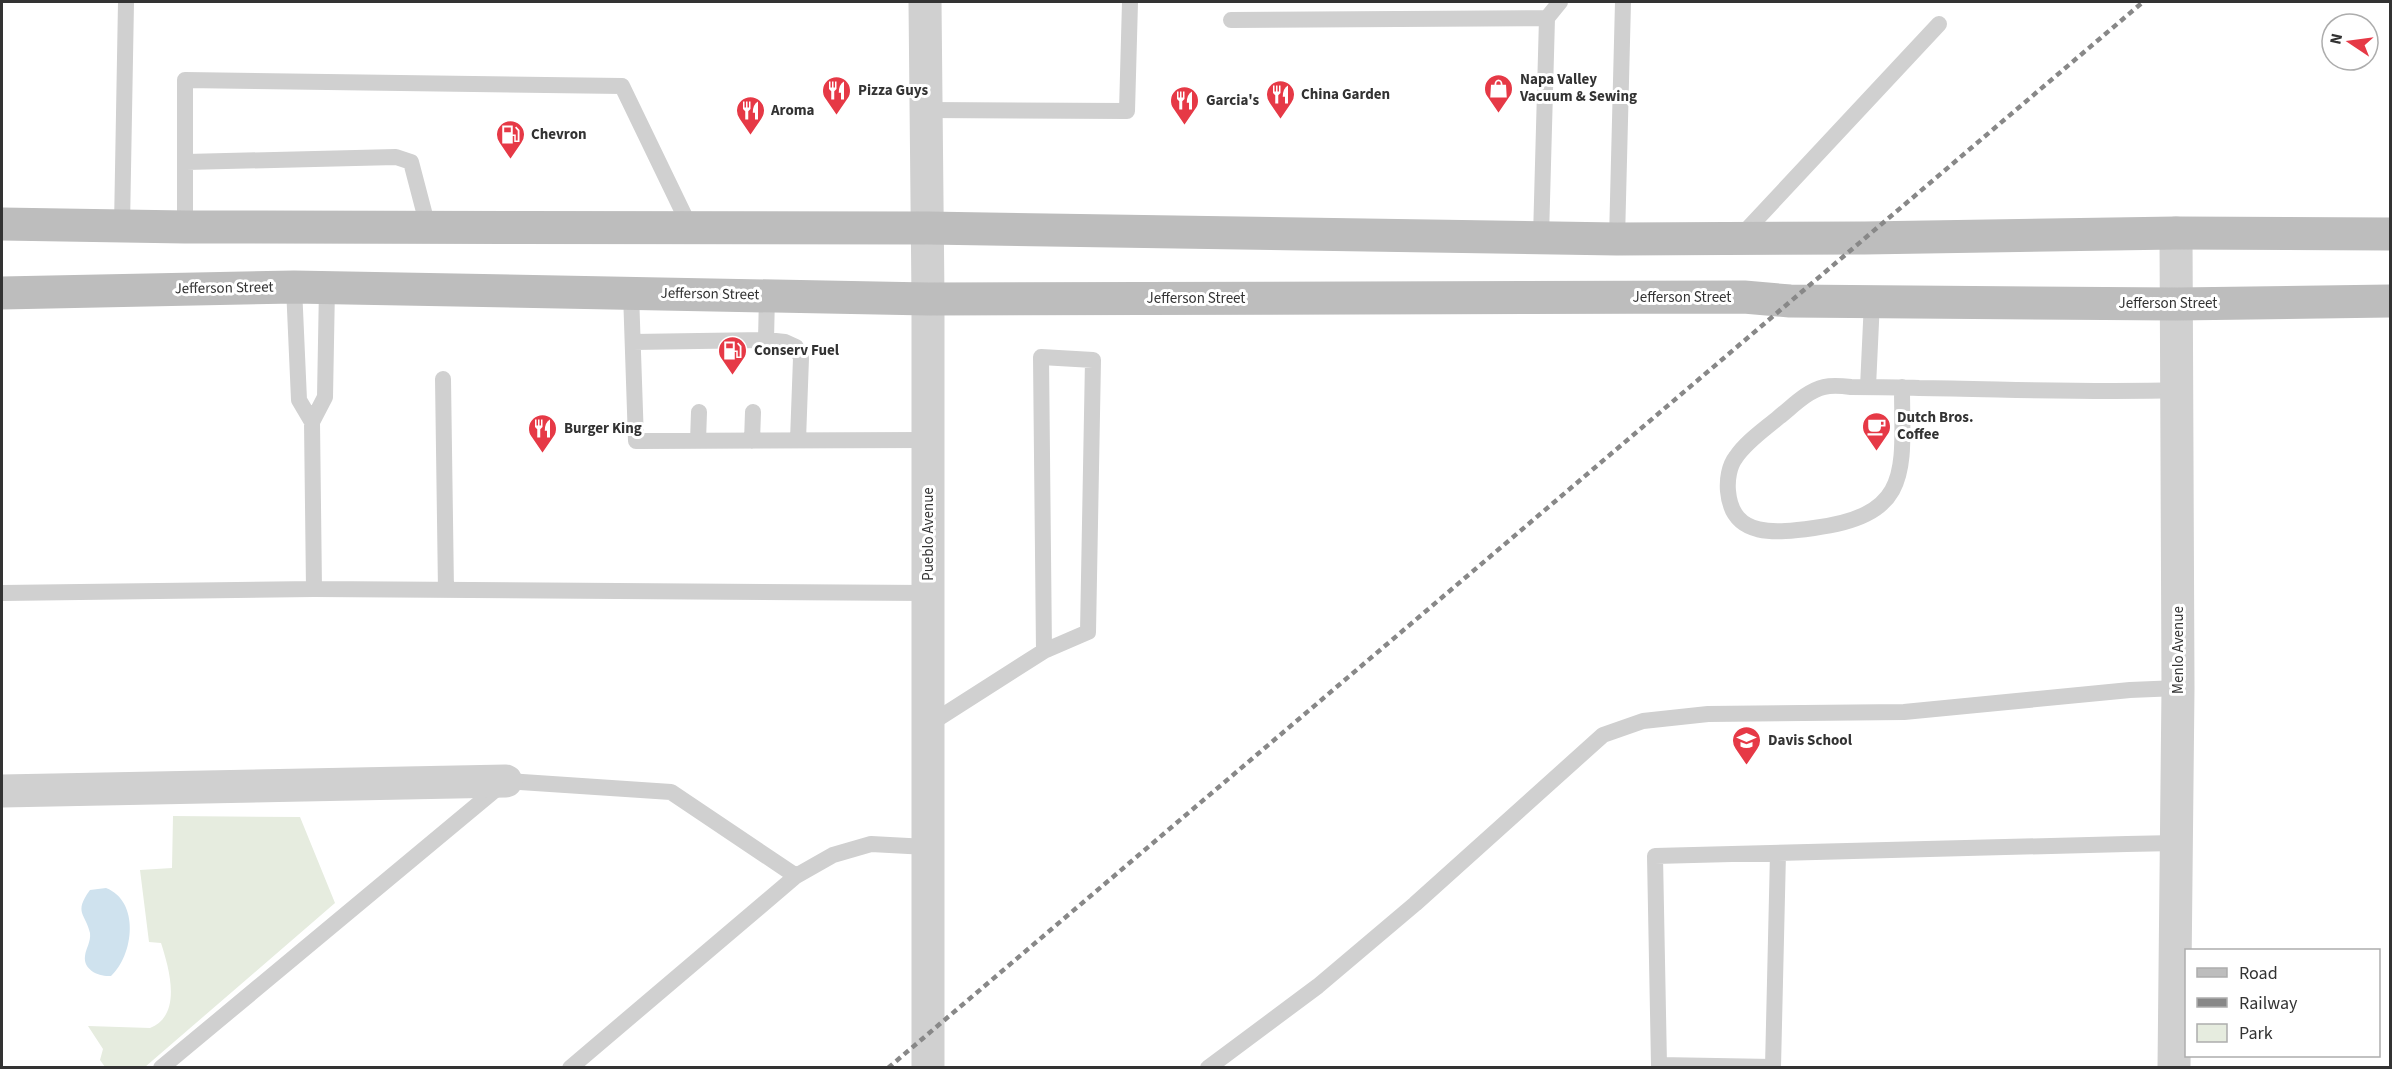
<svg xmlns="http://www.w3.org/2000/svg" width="2392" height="1069" viewBox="0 0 2392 1069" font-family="'Source Sans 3',sans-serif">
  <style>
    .green { fill: #e6ecdf }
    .water { fill: #cfe2ee }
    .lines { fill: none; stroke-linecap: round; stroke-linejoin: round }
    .service { stroke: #d0d0d0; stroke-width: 16 }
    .minor { stroke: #d0d0d0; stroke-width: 33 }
    .tertiary { stroke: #d0d0d0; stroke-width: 33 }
    .secondary { stroke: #bdbdbd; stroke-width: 33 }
    .rail { stroke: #888; stroke-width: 4.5; stroke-dasharray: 6 4.5; stroke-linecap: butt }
    .labels { text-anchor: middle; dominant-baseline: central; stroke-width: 6; stroke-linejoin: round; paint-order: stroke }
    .poi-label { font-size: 15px; font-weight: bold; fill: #333; stroke: #fff; text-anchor: start }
    .street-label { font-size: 15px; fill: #333; stroke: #fff }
  </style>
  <rect width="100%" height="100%" fill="#fff"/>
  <path class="green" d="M 173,816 L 300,817 L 335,903 L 145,1067 L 105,1067 L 100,1060 L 103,1049 L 88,1026 L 150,1028 C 183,1015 169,968 161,943 L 149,942 L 140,870 L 172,868 Z"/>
  <path class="water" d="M 106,888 C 140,901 134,955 111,976 C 99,977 83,970 85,956 C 86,948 91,942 90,933 C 86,914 73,913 90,890 Z"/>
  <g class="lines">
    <path class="service" d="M 1231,20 L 1547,18
      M 926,110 L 1127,111 L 1130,2
      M 186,162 L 396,157 L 411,162 L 428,227
      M 122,226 L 126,2
      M 185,227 L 185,80 L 622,86 L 690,227
      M 1541,237 L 1547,18 L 1560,2
      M 1740,237 L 1939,24
      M 1617,239 L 1623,2
      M 294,287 L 299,400 L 312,422 L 325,397 L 327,287
      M 631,293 L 636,441 L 928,440
      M 766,340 L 767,295
      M 633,342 L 766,340 L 785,342 L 796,347 L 801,358 L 798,440
      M 443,379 L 446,590
      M 1868,387 L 1872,301
      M 1902,387 C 1902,469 1914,515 1814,528 C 1777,533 1732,539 1728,491 C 1727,480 1729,466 1736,457 C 1747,441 1765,429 1779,417 C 1793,406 1807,391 1824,387 C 1832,385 1843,386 1851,387 C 1874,387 1897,387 1919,388 C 2006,389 2092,393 2178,390
      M 312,422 L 314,589
      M 698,441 L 699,412
      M 752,441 L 753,412
      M 2,593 L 314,589 L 928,593
      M 928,725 L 1044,651 L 1041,357 L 1093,360 L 1088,632 L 1044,651
      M 1778,853 L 1773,1067 L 1659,1065 L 1655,856 L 2127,844 L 2176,843
      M 161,1068 L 506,781 L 671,792 L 796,876
      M 570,1068 L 796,876 L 833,855 L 871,844 L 927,847
      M 1208,1068 L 1318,986 L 1415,904 L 1603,735 L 1643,721 L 1708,714 L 1904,712 L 2130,690 L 2178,688"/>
    <path class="minor" d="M 2,791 L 506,781
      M 2174,1068 L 2178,688 L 2176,233"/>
    <path class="tertiary" d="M 925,2 L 928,299 L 928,1068"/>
    <path class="secondary" d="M 2,224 L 185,227 L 928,228 L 1617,239 L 1865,238 L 2176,233 L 2390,234
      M 2,293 L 294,287 L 928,299 L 1744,297 L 1790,301 L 2177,304 L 2390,301"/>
    <path class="rail" d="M 888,1068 L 2143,2"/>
  </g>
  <defs>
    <symbol id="shop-pin" viewBox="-11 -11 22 30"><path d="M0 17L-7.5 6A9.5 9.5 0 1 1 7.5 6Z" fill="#e63946" stroke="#fff"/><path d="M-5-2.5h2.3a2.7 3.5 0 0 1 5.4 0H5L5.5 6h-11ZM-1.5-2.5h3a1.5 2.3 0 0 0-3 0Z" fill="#fff"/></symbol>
    <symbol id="restaurant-pin" viewBox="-11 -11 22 30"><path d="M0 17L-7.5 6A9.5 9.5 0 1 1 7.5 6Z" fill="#e63946" stroke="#fff"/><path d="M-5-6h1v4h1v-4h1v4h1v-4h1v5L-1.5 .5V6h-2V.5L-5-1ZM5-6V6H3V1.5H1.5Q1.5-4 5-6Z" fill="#fff"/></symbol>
    <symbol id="fuel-pin" viewBox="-11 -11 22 30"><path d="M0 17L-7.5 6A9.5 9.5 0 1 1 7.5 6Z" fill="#e63946" stroke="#fff"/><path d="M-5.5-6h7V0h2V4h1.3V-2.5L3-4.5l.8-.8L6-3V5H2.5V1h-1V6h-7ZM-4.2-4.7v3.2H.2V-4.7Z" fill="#fff"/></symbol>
    <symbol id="cafe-pin" viewBox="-11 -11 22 30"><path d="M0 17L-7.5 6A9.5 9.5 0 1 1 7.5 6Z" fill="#e63946" stroke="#fff"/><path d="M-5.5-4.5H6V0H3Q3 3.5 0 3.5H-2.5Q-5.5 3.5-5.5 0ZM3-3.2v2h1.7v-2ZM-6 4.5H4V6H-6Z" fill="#fff"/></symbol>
    <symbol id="school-pin" viewBox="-11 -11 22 30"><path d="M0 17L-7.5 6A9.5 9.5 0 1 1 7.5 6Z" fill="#e63946" stroke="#fff"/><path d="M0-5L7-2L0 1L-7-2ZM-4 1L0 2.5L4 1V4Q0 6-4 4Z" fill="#fff"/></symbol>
  </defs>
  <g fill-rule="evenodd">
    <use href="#shop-pin" x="1482" y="72" width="33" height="45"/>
    <use href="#restaurant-pin" x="820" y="74" width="33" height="45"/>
    <use href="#restaurant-pin" x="1264" y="78" width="33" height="45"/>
    <use href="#restaurant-pin" x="1168" y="84" width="33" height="45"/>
    <use href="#restaurant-pin" x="734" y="94" width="33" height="45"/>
    <use href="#fuel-pin" x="494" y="118" width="33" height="45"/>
    <use href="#fuel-pin" x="716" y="334" width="33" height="45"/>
    <use href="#cafe-pin" x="1860" y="410" width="33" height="45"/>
    <use href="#restaurant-pin" x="526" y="412" width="33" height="45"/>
    <use href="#school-pin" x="1730" y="724" width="33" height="45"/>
  </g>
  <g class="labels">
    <g class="poi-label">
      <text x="1520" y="79">Napa Valley<tspan x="1520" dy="17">Vacuum &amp; Sewing</tspan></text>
      <text x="858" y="90">Pizza Guys</text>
      <text x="1301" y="94">China Garden</text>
      <text x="1206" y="100">Garcia's</text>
      <text x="771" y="110">Aroma</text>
      <text x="531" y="134">Chevron</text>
      <text x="754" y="350">Conserv Fuel</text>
      <text x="1897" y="417">Dutch Bros.<tspan x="1897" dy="17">Coffee</tspan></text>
      <text x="564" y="428">Burger King</text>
      <text x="1768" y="740">Davis School</text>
    </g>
    <g class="street-label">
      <text transform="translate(224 288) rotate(-1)">Jefferson Street</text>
      <text transform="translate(710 294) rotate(1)">Jefferson Street</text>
      <text x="1682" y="297">Jefferson Street</text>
      <text x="1196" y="298">Jefferson Street</text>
      <text x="2168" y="303">Jefferson Street</text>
      <text transform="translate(928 534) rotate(-90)">Pueblo Avenue</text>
      <text transform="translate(2178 650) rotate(-90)">Menlo Avenue</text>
    </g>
  </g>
  <rect width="2392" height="1069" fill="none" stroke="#333333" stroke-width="6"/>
  <rect x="2185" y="949" width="195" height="108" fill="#ffffff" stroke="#adadad" stroke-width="1.5"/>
  <rect x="2197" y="968" width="30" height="9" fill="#bdbdbd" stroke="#adadad" stroke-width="1.5"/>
  <text x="2239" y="979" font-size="18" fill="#333333">Road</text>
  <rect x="2197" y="998" width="30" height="9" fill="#888888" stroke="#adadad" stroke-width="1.5"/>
  <text x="2239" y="1009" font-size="18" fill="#333333">Railway</text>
  <rect x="2197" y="1024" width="30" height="18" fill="#e6ecdf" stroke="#adadad" stroke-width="1.5"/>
  <text x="2239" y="1039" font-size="18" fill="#333333">Park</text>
  <g transform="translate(2350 42) rotate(283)"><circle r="28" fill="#ffffff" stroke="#adadad" stroke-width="1.5"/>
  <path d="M0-4.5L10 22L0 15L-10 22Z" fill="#e63946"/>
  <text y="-9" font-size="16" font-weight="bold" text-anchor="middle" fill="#333333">N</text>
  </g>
</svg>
